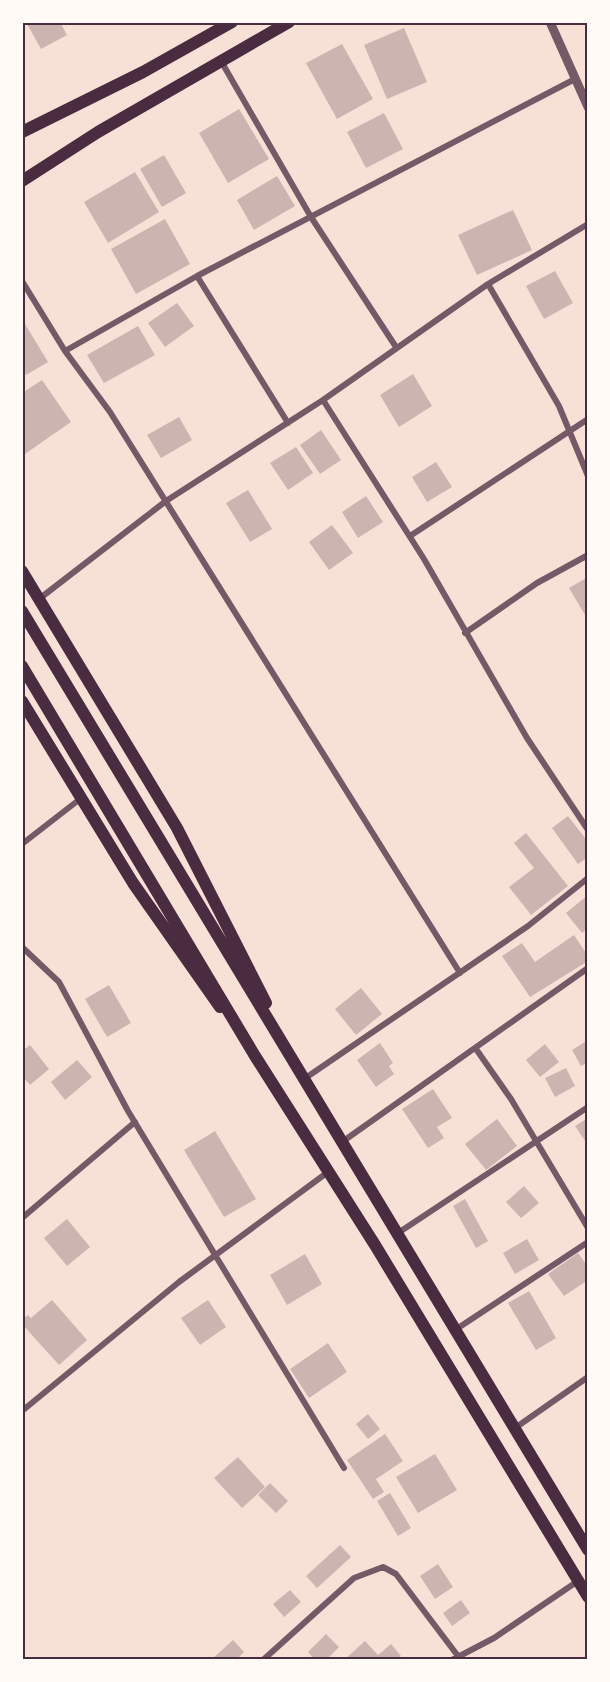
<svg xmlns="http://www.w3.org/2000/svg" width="610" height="1682" viewBox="0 0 610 1682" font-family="'Exo 2',sans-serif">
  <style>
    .building { fill: #ccb4b1 }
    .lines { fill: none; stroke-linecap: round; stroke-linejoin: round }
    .minor { stroke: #755966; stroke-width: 6 }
    .tertiary { stroke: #755966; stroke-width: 9 }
    .trunk { stroke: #4a2c40; stroke-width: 12 }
    .neatline { fill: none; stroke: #4a2c40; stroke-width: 2 }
  </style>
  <rect width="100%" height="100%" fill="#f7e1d7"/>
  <path class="building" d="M 26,22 L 60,22 L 67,35 L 41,49 Z
    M 404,28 L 427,82 L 387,99 L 364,45 Z
    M 342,44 L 373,99 L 337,119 L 306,63 Z
    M 239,109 L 269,159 L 228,183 L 199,133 Z
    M 384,113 L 403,149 L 366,168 L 347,132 Z
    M 164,155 L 186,193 L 162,207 L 140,169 Z
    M 135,172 L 159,212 L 108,243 L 84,202 Z
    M 277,176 L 295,206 L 254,230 L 237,200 Z
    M 513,210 L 532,250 L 477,275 L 458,235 Z
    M 165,219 L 190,264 L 136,294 L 111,249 Z
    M 555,271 L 573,303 L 544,319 L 526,286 Z
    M 177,303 L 194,326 L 165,347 L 148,323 Z
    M 22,319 L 48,362 L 26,375 L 22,368 Z
    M 138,326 L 155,355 L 104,383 L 87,355 Z
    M 413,374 L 432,406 L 399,427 L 380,395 Z
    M 42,380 L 71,422 L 22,456 L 22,393 Z
    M 179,417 L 192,440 L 161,458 L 147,435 Z
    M 321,430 L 341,460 L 320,474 L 300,445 Z
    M 296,447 L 313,473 L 288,490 L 270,463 Z
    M 436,462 L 452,487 L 427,502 L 412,477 Z
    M 248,490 L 272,529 L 250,542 L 226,503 Z
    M 366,496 L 383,522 L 358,538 L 342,512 Z
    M 332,525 L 353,553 L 329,570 L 309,542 Z
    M 588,577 L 588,620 L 569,588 Z
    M 568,816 L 588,842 L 588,857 L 578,864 L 552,828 Z
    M 526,833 L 568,886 L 531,915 L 509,887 L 534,868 L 514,843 Z
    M 588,895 L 588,928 L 582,933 L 566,913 Z
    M 574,935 L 588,956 L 588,961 L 530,997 L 502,956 L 522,943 L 535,962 Z
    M 109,985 L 131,1023 L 107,1037 L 85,999 Z
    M 361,988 L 382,1014 L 356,1035 L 335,1009 Z
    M 588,1040 L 588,1062 L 581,1066 L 572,1050 Z
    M 380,1043 L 393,1063 L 389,1066 L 394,1074 L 376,1087 L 357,1060 Z
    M 545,1044 L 559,1062 L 540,1077 L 526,1060 Z
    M 30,1045 L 49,1069 L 30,1085 L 22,1076 L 22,1051 Z
    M 77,1060 L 92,1077 L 65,1100 L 51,1082 Z
    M 566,1068 L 575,1086 L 555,1097 L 545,1078 Z
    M 433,1089 L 452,1118 L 437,1127 L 444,1138 L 428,1148 L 402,1109 Z
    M 588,1118 L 588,1145 L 575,1126 Z
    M 497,1119 L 517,1146 L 486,1170 L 465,1144 Z
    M 215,1131 L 256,1199 L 224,1217 L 184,1150 Z
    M 524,1186 L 539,1203 L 521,1218 L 506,1202 Z
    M 465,1199 L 488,1241 L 476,1248 L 453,1206 Z
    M 67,1219 L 90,1247 L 67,1266 L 44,1238 Z
    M 527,1239 L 539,1260 L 515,1274 L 503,1253 Z
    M 578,1253 L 588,1267 L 588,1280 L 564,1296 L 548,1274 Z
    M 305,1254 L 322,1284 L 287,1305 L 270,1275 Z
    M 529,1291 L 556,1338 L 536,1350 L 508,1303 Z
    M 52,1300 L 87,1340 L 59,1365 L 22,1324 L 22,1320 L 28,1315 L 31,1318 Z
    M 208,1300 L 226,1327 L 200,1345 L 181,1318 Z
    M 328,1343 L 347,1372 L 309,1398 L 290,1369 Z
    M 368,1414 L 380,1429 L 368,1439 L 356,1424 Z
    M 385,1434 L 403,1461 L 376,1479 L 384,1492 L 373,1499 L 347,1460 Z
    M 435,1454 L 457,1490 L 418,1513 L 396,1477 Z
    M 238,1457 L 265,1487 L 242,1508 L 214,1478 Z
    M 270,1483 L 288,1501 L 276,1513 L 258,1495 Z
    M 390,1493 L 411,1528 L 398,1536 L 377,1501 Z
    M 340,1545 L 351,1557 L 317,1588 L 306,1576 Z
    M 438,1564 L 453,1587 L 435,1599 L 420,1576 Z
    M 290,1590 L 301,1602 L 284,1617 L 273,1604 Z
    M 461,1600 L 470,1613 L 452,1626 L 443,1613 Z
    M 326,1634 L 339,1647 L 326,1660 L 315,1660 L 308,1652 Z
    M 233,1640 L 244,1652 L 236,1660 L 211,1660 Z
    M 365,1641 L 378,1655 L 391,1644 L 401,1656 L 396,1660 L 344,1660 Z"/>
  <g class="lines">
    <path class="minor" d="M 221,61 L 311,217 L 396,347
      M 197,276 L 288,423
      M 22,281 L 65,351 L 110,412 L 460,973
      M 488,284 L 559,406 L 588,476
      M 65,351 L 197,276 L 575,79
      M 323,400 L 424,559 L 527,738 L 588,830
      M 410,536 L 588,419
      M 39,599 L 166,501 L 323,400 L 488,284 L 588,224
      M 465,633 L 537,583 L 588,555
      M 22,844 L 80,799
      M 22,947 L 59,982 L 128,1111 L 344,1468
      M 476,1049 L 511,1099 L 588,1228
      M 304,1079 L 528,926 L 588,878
      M 342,1142 L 588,968
      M 22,1218 L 135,1122
      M 398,1233 L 588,1107
      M 455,1330 L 588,1242
      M 22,1411 L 179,1282 L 328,1172
      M 515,1428 L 588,1377
      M 263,1660 L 354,1578 L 383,1567 L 396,1574 L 461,1660
      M 452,1660 L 494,1638 L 578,1581"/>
    <path class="tertiary" d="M 550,22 L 588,107"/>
    <path class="trunk" d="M 22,132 L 143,72 L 232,22
      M 22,181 L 98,132 L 289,22
      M 22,571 L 177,828 L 266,1003
      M 22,611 L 588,1550
      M 22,666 L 255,1056 L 375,1245 L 588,1597
      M 22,701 L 133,883 L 220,1007"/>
  </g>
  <rect width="610" height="1682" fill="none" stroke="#fffaf5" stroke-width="48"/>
  <rect x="24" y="24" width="562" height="1634" class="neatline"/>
</svg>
